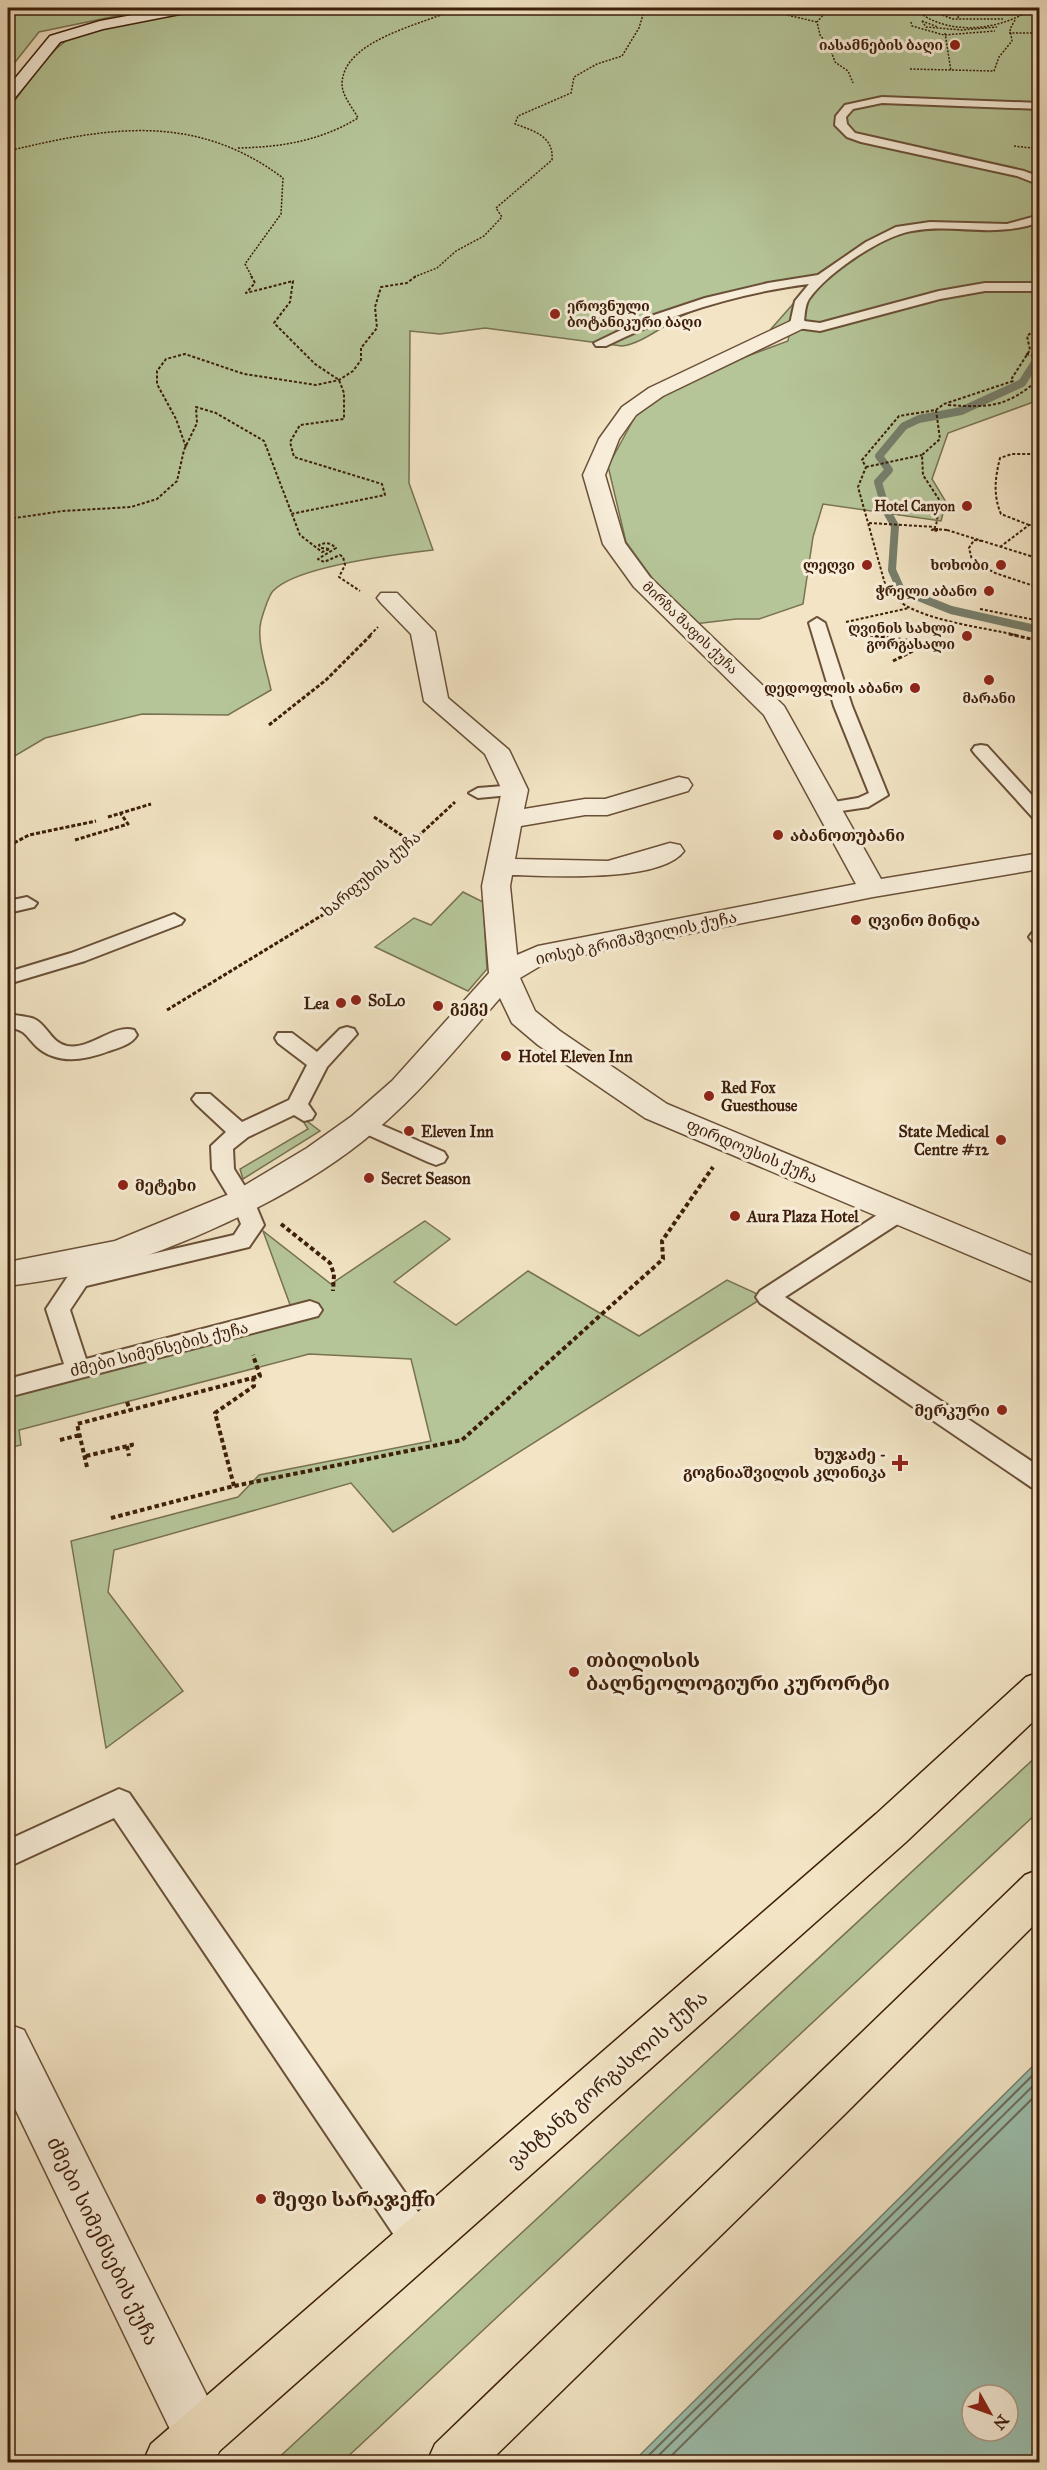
<svg xmlns="http://www.w3.org/2000/svg" width="1047" height="2470" viewBox="0 0 1047 2470" font-family="'IM FELL Great Primer','Noto Serif Georgian',serif">
  <style>
    .green { fill: #b5c598; stroke: #787251; stroke-width: 1.5 }
    .water { fill: #9cbfae; stroke: #767f6c; stroke-width: 1.5; fill-rule: evenodd }
    .lines { fill: none; stroke-linecap: round; stroke-linejoin: round }
    .shore { stroke: #6c6e5c; stroke-width: 2 }
    .stream { stroke: #767f6c; stroke-width: 8 }
    .lane-casing { stroke: #6a5038; stroke-width: 4 }
    .street-casing { stroke: #6a5038; stroke-width: 3 }
    .secondary-casing { stroke: #3c1e0a; stroke-width: 3 }
    .highway-casing { stroke: #3c1e0a; stroke-width: 3 }
    .path-far3 { stroke: #3c1e0a; stroke-width: 1.5; stroke-dasharray: 2 1.5; stroke-linecap: butt }
    .path-far2 { stroke: #3c1e0a; stroke-width: 2; stroke-dasharray: 3 2; stroke-linecap: butt }
    .path-far1 { stroke: #3c1e0a; stroke-width: 3; stroke-dasharray: 4 2; stroke-linecap: butt }
    .path { stroke: #3c1e0a; stroke-width: 4; stroke-dasharray: 4.5 3; stroke-linecap: butt }
    .lane { fill: #f7edd9; fill-rule: evenodd }
    .street { fill: #f7edd9; fill-rule: evenodd }
    .secondary { fill: #f7edd9; fill-rule: evenodd }
    .highway { fill: #f2e4c4; fill-rule: evenodd }
    .path-bridge { stroke: #3c1e0a; stroke-width: 2; stroke-dasharray: 3 2; stroke-linecap: butt }
    .poi-dot { fill: #8f2418; stroke: #f7edd9; stroke-width: 2 }
    .labels { text-anchor: middle; dominant-baseline: central; stroke-width: 6; stroke-linejoin: round; paint-order: stroke }
    .far-poi-label { font-size: 14px; font-weight: bold; fill: #3c1e0a; stroke: #f7edd9; text-anchor: end }
    .far-street-label { font-size: 14px; fill: #3c1e0a; stroke: #f7edd9 }
    .poi-label { font-size: 16px; font-weight: bold; fill: #3c1e0a; stroke: #f7edd9; text-anchor: start }
    .street-label { font-size: 16px; fill: #3c1e0a; stroke: #f7edd9 }
    .near-poi-label { font-size: 20px; font-weight: bold; fill: #3c1e0a; stroke: #f7edd9; text-anchor: start }
    .near-street-label { font-size: 20px; fill: #3c1e0a; stroke: #f7edd9 }
  </style>
  <rect width="100%" height="100%" fill="#f2e4c4"/>
  <filter id="stains"><feTurbulence type="fractalNoise" baseFrequency=".00333" numOctaves="4"/><feColorMatrix values="0 0 0 0 .2 0 0 0 0 .09 0 0 0 0 .02 0 0 0 .5 -.17"/></filter>
  <radialGradient id="worn" r=".72"><stop offset=".6" stop-color="#630" stop-opacity="0"/><stop offset="1" stop-color="#630" stop-opacity=".3"/></radialGradient>
  <path class="green" d="M 8,8 L 155,8 L 39,32 L 8,71 Z
    M 197,8 L 1039,8 L 1039,400 L 948,433 L 932,479 L 946,502 L 941,521 L 823,504 L 813,537 L 803,604 L 759,619 L 736,619 L 686,625 L 626,542 L 608,466 L 636,415 L 691,377 L 788,341 L 789,335 L 771,329 L 808,287 L 795,284 C 762,293 728,299 696,310 C 671,318 646,343 622,346 L 485,328 L 440,334 L 410,331 L 409,483 L 433,550 C 398,554 296,566 273,591 C 268,597 263,614 261,621 C 256,641 267,670 271,690 L 228,715 L 142,714 L 45,738 L 8,760 L 8,110 C 29,82 49,45 82,32 L 179,12 L 199,14 Z
    M 463,892 L 483,902 L 487,969 L 468,991 L 375,947 L 414,918 L 431,925 Z
    M 300,1116 L 320,1131 L 243,1179 L 240,1169 L 308,1129 Z
    M 425,1221 L 450,1239 L 394,1282 L 456,1325 L 528,1271 L 639,1336 L 727,1280 L 764,1297 L 393,1532 L 351,1483 L 114,1550 L 108,1592 L 183,1691 L 106,1748 L 71,1541 L 238,1497 L 259,1475 L 431,1441 L 411,1359 L 309,1354 L 19,1430 L 21,1445 L 8,1448 L 8,1395 L 296,1321 L 263,1231 L 331,1284 Z
    M 1039,1754 L 1039,1811 L 342,2462 L 274,2462 Z"/>
  <path class="water" d="M 1039,2060 L 1039,2462 L 633,2462 L 674,2421 ZM 972,2395 L 1008,2395 L 1008,2431 L 972,2431 Z"/>
  <g class="lines">
    <path class="shore" d="M 642,2462 L 1040,2068
      M 652,2462 L 1040,2079
      M 665,2462 L 1040,2091"/>
    <path class="stream" d="M 1040,355 L 1022,383 L 961,411 L 919,419 L 904,426 L 879,456 L 889,470 L 878,482 L 886,510 L 895,526 L 892,570 L 901,590 L 951,610 L 1040,630"/>
    <defs>
      <path id="lane" d="M 882,97 L 1040,103 L 1040,109 L 882,103 L 853,109 L 846,117 L 847,124 L 855,133 L 1024,171 L 1040,177 L 1040,185 L 1017,176 L 861,142 L 847,137 L 835,125 L 836,116 L 845,105 Z
        M 1040,215 L 1040,222 C 992,239 957,223 912,231 C 881,236 826,274 809,299 C 805,305 805,314 804,321 L 820,323 L 939,291 L 985,283 L 1040,283 L 1040,291 L 985,291 L 940,299 L 820,331 L 797,328 L 790,324 L 795,301 L 809,284 C 738,293 670,314 606,346 L 596,346 L 594,343 L 648,317 L 705,298 L 768,283 L 818,275 L 866,242 L 896,227 L 930,222 L 1007,224 Z
        M 817,618 L 825,623 L 852,706 L 888,795 L 868,807 L 828,813 L 819,808 L 822,804 L 858,798 L 869,793 L 834,706 L 809,623 Z
        M 981,745 L 987,746 L 1040,804 L 1040,820 L 1034,819 L 975,754 L 972,750 L 975,746 Z
        M 515,785 L 524,790 L 521,794 L 478,798 L 469,793 L 478,788 Z
        M 27,897 L 37,903 L 34,907 L 8,913 L 8,901 Z
        M 174,914 L 184,920 L 181,924 L 85,961 L 8,984 L 8,972 L 71,953 Z
        M 1040,931 L 1040,943 L 1032,941 L 1029,937 L 1032,933 Z
        M 8,1014 C 17,1016 33,1016 39,1022 C 49,1030 53,1043 67,1046 C 92,1050 112,1024 134,1030 L 137,1035 C 132,1044 119,1048 109,1051 C 86,1060 57,1065 37,1047 C 24,1034 27,1031 8,1027 Z
        M 347,1027 L 354,1029 L 357,1034 L 327,1067 L 308,1104 L 315,1114 L 312,1119 L 304,1121 L 294,1115 L 248,1137 L 233,1149 L 234,1169 L 254,1201 L 264,1225 L 249,1247 L 86,1286 L 70,1310 L 86,1359 L 310,1301 L 318,1304 L 322,1310 L 318,1316 L 8,1397 L 8,1379 L 64,1364 L 46,1309 L 70,1273 L 234,1235 L 241,1224 L 232,1202 L 212,1169 L 211,1146 L 226,1132 L 196,1104 L 192,1099 L 196,1094 L 210,1094 L 242,1122 L 289,1100 L 307,1065 L 278,1043 L 275,1038 L 278,1033 L 292,1033 L 317,1052 L 340,1029 Z
        M 363,1117 L 444,1152 L 447,1157 L 444,1162 L 436,1165 L 428,1162 L 355,1129 L 352,1124 L 355,1119 Z
        M 899,1204 L 907,1206 L 910,1212 L 907,1218 L 785,1297 L 1040,1467 L 1040,1490 L 1031,1487 L 760,1303 L 756,1297 L 760,1291 L 891,1206 Z
        M 119,1789 L 129,1793 L 432,2232 L 436,2244 L 432,2256 L 420,2260 L 408,2256 L 114,1818 L 8,1867 L 8,1840 Z"/>
      <path id="street" d="M 797,318 L 804,320 L 807,324 L 804,328 L 663,396 L 636,415 L 619,439 L 605,475 L 625,543 L 650,577 L 784,706 L 881,879 L 1040,853 L 1040,869 L 873,897 L 547,962 L 520,978 L 535,1011 L 560,1031 L 667,1104 L 1040,1259 L 1040,1285 L 645,1118 L 538,1045 L 512,1023 L 500,998 C 460,1044 422,1091 375,1131 C 308,1188 215,1232 132,1261 C 97,1273 45,1281 8,1286 L 8,1262 L 115,1241 L 232,1193 L 307,1148 L 352,1116 L 392,1081 L 489,973 L 482,886 L 502,790 L 485,754 L 424,701 L 411,634 L 381,603 L 377,598 L 381,593 L 397,593 L 435,632 L 448,698 L 509,750 L 528,790 L 524,809 L 585,799 L 605,799 L 679,777 L 688,779 L 692,785 L 688,791 L 607,815 L 585,815 L 521,826 L 515,859 L 608,861 L 670,843 L 680,845 L 684,851 C 661,883 548,876 512,875 L 510,886 L 517,955 L 538,946 L 856,884 L 764,715 L 634,587 L 603,544 L 583,475 L 599,439 L 622,407 L 649,388 Z
        M 8,2024 L 24,2030 L 218,2418 L 226,2436 L 218,2454 L 200,2462 L 182,2454 L 8,2094 Z"/>
      <path id="secondary" d="M 170,8 L 197,8 L 190,12 L 103,29 L 60,42 L 14,99 L 8,101 L 8,87 L 50,36 L 100,21 Z"/>
      <path id="highway" d="M 1040,1672 L 1040,1715 L 906,1842 L 207,2462 L 143,2462 L 151,2444 L 876,1814 L 1026,1677 Z
        M 1040,1869 L 1040,1919 L 845,2114 L 489,2462 L 427,2462 L 435,2444 L 1025,1875 Z"/>
    </defs>
    <use href="#lane" class="lane-casing"/>
    <use href="#street" class="street-casing"/>
    <use href="#secondary" class="secondary-casing"/>
    <use href="#highway" class="highway-casing"/>
    <path class="path-far3" d="M 757,8 L 817,22
      M 926,9 L 953,19 L 1003,19
      M 825,13 L 817,22 L 820,35 L 830,48 L 835,62 L 848,71 L 853,83
      M 923,15 C 955,36 1003,29 1033,8
      M 958,18 L 960,8
      M 922,21 L 926,27 L 962,30 L 997,27
      M 922,21 L 938,27
      M 911,22 L 912,26 L 944,35 L 995,31
      M 945,33 L 951,71
      M 1009,33 L 1040,33
      M 910,69 L 994,71 L 999,57 L 1012,41 L 1010,29 L 1015,20
      M 1014,146 L 1040,149
      M 238,148 C 282,147 320,141 358,118 C 353,108 342,96 342,84 C 343,39 425,24 458,8
      M 8,151 C 108,127 195,112 283,178 L 281,214 L 245,264 L 252,277
      M 414,277 L 437,268 L 456,251 L 484,236 L 502,217 L 496,208 L 552,160 C 554,136 534,131 515,124 L 518,116 L 571,93 L 574,77 L 597,64 L 622,56 L 639,28 L 645,8"/>
    <path class="path-far2" d="M 251,276 L 255,283 L 246,293 L 293,281 L 290,302 L 274,323 L 315,364 L 339,380 L 344,393 L 344,419 L 300,425 L 290,442 L 294,457 L 382,484 L 385,495 L 291,514
      M 1026,354 L 1040,358
      M 948,405 C 990,408 1008,407 1040,378
      M 936,410 L 940,439 L 922,455 L 923,475 L 940,501 L 936,526
      M 186,447 L 176,419 L 157,384 L 157,371 L 166,359 L 185,354 L 244,374 L 316,385 L 339,380 L 353,371 L 361,360 L 361,348 L 377,328 L 375,307 L 381,287 L 407,283 L 416,276
      M 866,467 L 922,455
      M 8,519 L 63,511 L 131,507 L 157,499 L 177,481 L 184,450 L 197,423 L 196,407 L 216,413 L 264,441 L 300,535 L 322,552 L 330,549 L 321,548 L 319,545 C 326,542 331,543 336,548 L 318,559 L 324,562 L 340,555 L 343,557 L 345,565 L 339,577 L 360,591
      M 869,523 L 936,527
      M 1029,525 L 1001,514 C 993,495 995,478 1000,458 L 1012,454 L 1040,454
      M 934,529 L 937,531
      M 934,529 L 937,531
      M 934,529 L 932,530 L 937,531
      M 947,530 L 1040,559
      M 937,531 L 937,528
      M 982,541 L 974,540 L 969,548 L 972,560 L 995,573 L 1040,588
      M 1000,547 L 1029,525 L 1040,525
      M 980,609 L 1040,621
      M 846,622 L 909,608
      M 848,626 L 868,635
      M 370,635 L 378,627
      M 1016,635 C 982,627 923,621 896,599 C 891,595 888,589 885,584 L 858,487 L 866,467 L 862,460 L 899,416 L 936,410 L 944,404 L 1013,381 L 1012,378 L 1030,350 L 1027,336 L 1036,329"/>
    <path class="path-far1" d="M 863,634 L 912,641 L 913,651 L 893,661
      M 1009,634 L 1040,641
      M 269,725 L 326,680 L 372,634
      M 108,817 L 151,804
      M 374,817 L 412,842
      M 75,840 L 128,824 L 121,814
      M 8,866 L 14,843 L 29,835 L 96,821
      M 167,1010 L 339,905 L 384,868 L 455,802"/>
    <path class="path" d="M 281,1224 L 330,1263 L 334,1274 L 333,1291
      M 127,1402 L 130,1410
      M 60,1440 L 80,1435
      M 127,1446 L 129,1456
      M 86,1456 L 132,1445 L 131,1441
      M 87,1467 L 77,1424 L 260,1376 L 253,1355
      M 234,1486 L 215,1413 L 254,1386 L 253,1378
      M 111,1518 L 234,1486 L 462,1440 L 663,1259 L 662,1241 L 713,1167"/>
    <use href="#lane" class="lane"/>
    <use href="#street" class="street"/>
    <use href="#secondary" class="secondary"/>
    <use href="#highway" class="highway"/>
    <path class="path-bridge" d="M 934,529 L 947,530"/>
  </g>
  <g class="poi-dot">
    <circle cx="955" cy="45" r="6"/>
    <circle cx="555" cy="314" r="6"/>
    <circle cx="967" cy="506" r="6"/>
    <circle cx="867" cy="565" r="6"/>
    <circle cx="1001" cy="565" r="6"/>
    <circle cx="989" cy="591" r="6"/>
    <circle cx="967" cy="636" r="6"/>
    <circle cx="989" cy="680" r="6"/>
    <circle cx="915" cy="688" r="6"/>
    <circle cx="778" cy="835" r="6"/>
    <circle cx="856" cy="920" r="6"/>
    <circle cx="356" cy="1000" r="6"/>
    <circle cx="341" cy="1003" r="6"/>
    <circle cx="438" cy="1006" r="6"/>
    <circle cx="506" cy="1056" r="6"/>
    <circle cx="709" cy="1096" r="6"/>
    <circle cx="409" cy="1131" r="6"/>
    <circle cx="1001" cy="1140" r="6"/>
    <circle cx="369" cy="1178" r="6"/>
    <circle cx="123" cy="1185" r="6"/>
    <circle cx="735" cy="1216" r="6"/>
    <circle cx="1002" cy="1410" r="6"/>
    <path d="M897 1454h6v6h6v6h-6v6h-6v-6h-6v-6h6z"/>
    <circle cx="574" cy="1672" r="6"/>
    <circle cx="261" cy="2199" r="6"/>
  </g>
  <g class="labels">
    <g class="far-poi-label">
      <text x="943" y="45">იასამნების ბაღი</text>
      <text x="567" y="306" text-anchor="start">ეროვნული<tspan x="567" dy="16">ბოტანიკური ბაღი</tspan></text>
      <text x="955" y="506">Hotel Canyon</text>
      <text x="855" y="565">ლეღვი</text>
      <text x="989" y="565">ხოხობი</text>
      <text x="977" y="591">ჭრელი აბანო</text>
      <text x="955" y="628">ღვინის სახლი<tspan x="955" dy="16">გორგასალი</tspan></text>
      <text x="903" y="688">დედოფლის აბანო</text>
      <text x="989" y="698" text-anchor="middle">მარანი</text>
    </g>
    <g class="far-street-label">
      <text transform="translate(690 628) rotate(44)">მირზა შაფის ქუჩა</text>
    </g>
    <g class="poi-label">
      <text x="790" y="835">აბანოთუბანი</text>
      <text x="868" y="920">ღვინო მინდა</text>
      <text x="368" y="1000">SoLo</text>
      <text x="329" y="1003" text-anchor="end">Lea</text>
      <text x="450" y="1006">გეგე</text>
      <text x="518" y="1056">Hotel Eleven Inn</text>
      <text x="721" y="1087">Red Fox<tspan x="721" dy="18">Guesthouse</tspan></text>
      <text x="421" y="1131">Eleven Inn</text>
      <text x="989" y="1131" text-anchor="end">State Medical<tspan x="989" dy="18">Centre #12</tspan></text>
      <text x="381" y="1178">Secret Season</text>
      <text x="135" y="1185">მეტეხი</text>
      <text x="747" y="1216">Aura Plaza Hotel</text>
      <text x="990" y="1410" text-anchor="end">მერკური</text>
      <text x="886" y="1454" text-anchor="end">ხუჯაძე -<tspan x="886" dy="18">გოგნიაშვილის კლინიკა</tspan></text>
    </g>
    <g class="street-label">
      <text transform="translate(371 874) rotate(-40)">ხარფუხის ქუჩა</text>
      <text transform="translate(636 938) rotate(-12)">იოსებ გრიშაშვილის ქუჩა</text>
      <text transform="translate(752 1151) rotate(23)">ფირდოუსის ქუჩა</text>
      <text transform="translate(159 1349) rotate(-14)">ძმები სიმენსების ქუჩა</text>
    </g>
    <g class="near-poi-label">
      <text x="586" y="1660">თბილისის<tspan x="586" dy="23">ბალნეოლოგიური კურორტი</tspan></text>
      <text x="273" y="2199">შეფი სარაჯეffი</text>
    </g>
    <g class="near-street-label">
      <text transform="translate(607 2079) rotate(-41)">ვახტანგ გორგასლის ქუჩა</text>
      <text transform="translate(103 2241) rotate(64)">ძმები სიმენსების ქუჩა</text>
    </g>
  </g>
  <rect width="1047" height="2470" fill="none" stroke="#f2e4c4" stroke-width="30"/>
  <rect x="9" y="9" width="1029" height="2452" fill="none" stroke="#3c1e0a" stroke-width="3"/>
  <rect x="15" y="15" width="1017" height="2440" fill="none" stroke="#3c1e0a" stroke-width="1.5"/>
  <g transform="translate(990 2413) rotate(130)"><circle r="28" fill="#f7edd9" stroke="#ac9a86" stroke-width="1.5"/>
  <path d="M0-4.5L10 22L0 15L-10 22Z" fill="#8f2418"/>
  <text y="-9" font-size="16" font-weight="bold" text-anchor="middle" fill="#3c1e0a">N</text>
  </g>
  <rect width="100%" height="100%" filter="url(#stains)"/>
  <rect width="100%" height="100%" fill="url(#worn)"/>
</svg>
